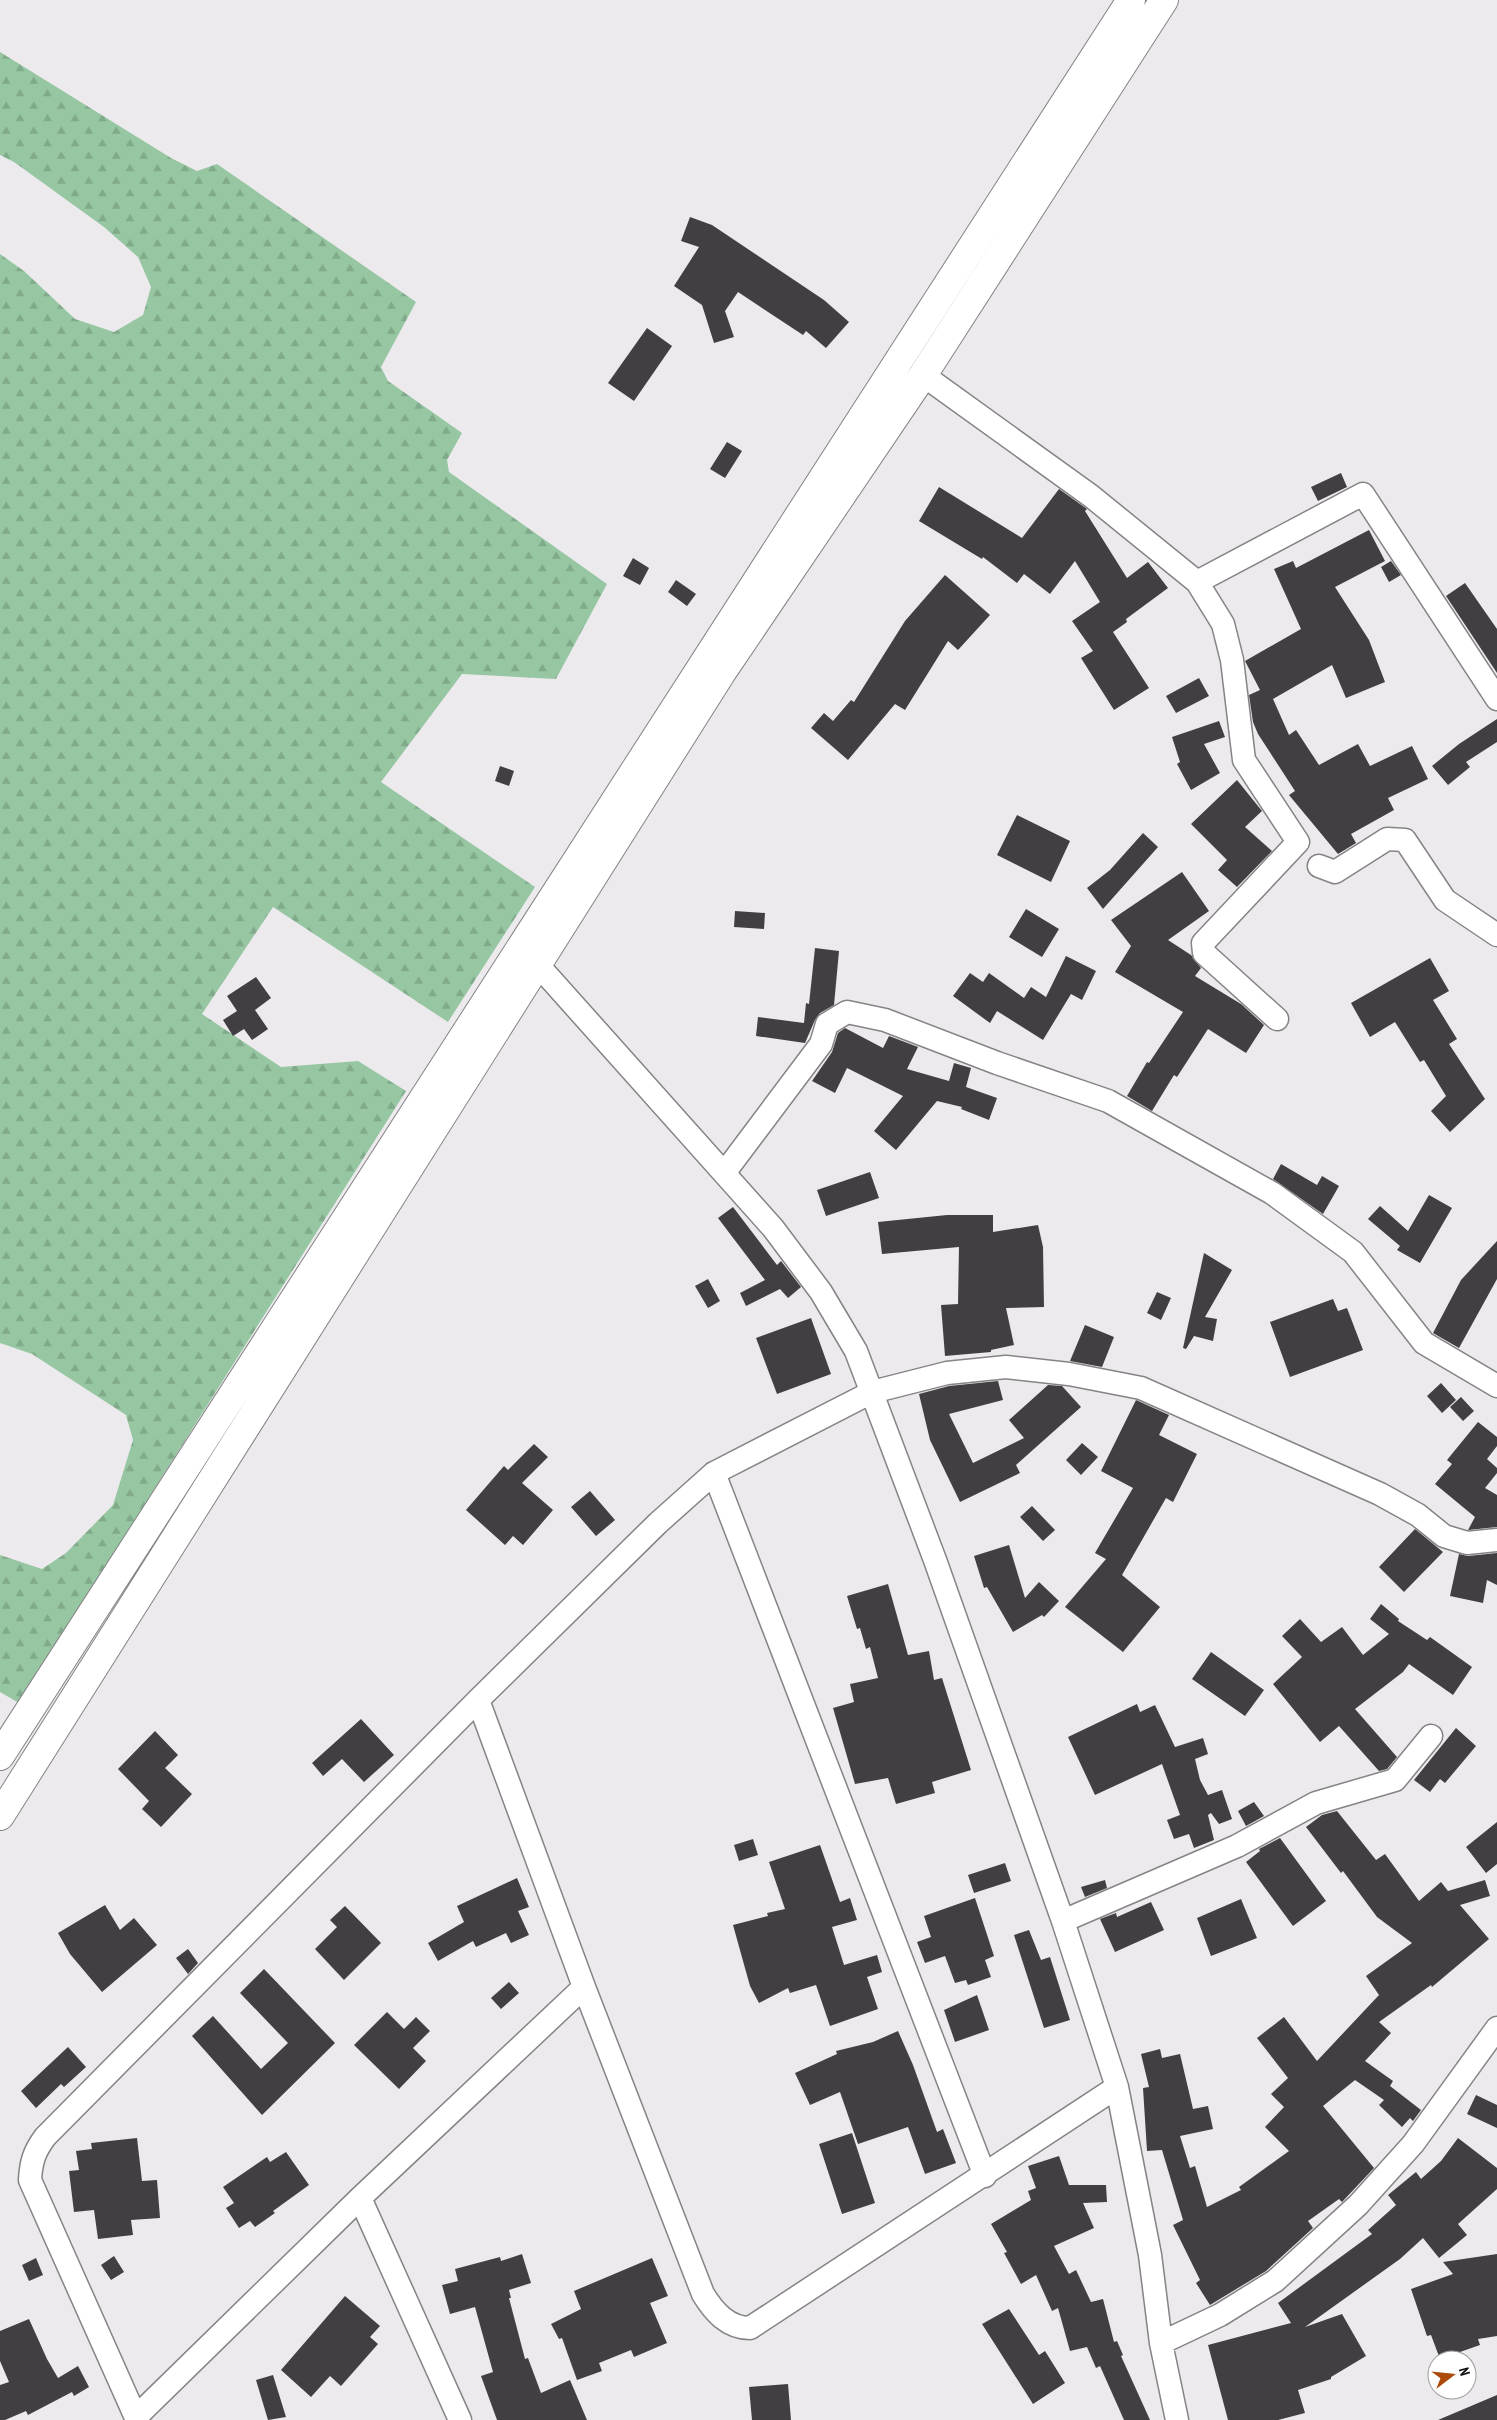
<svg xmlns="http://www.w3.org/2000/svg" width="1497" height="2420" viewBox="0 0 1497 2420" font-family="'PT Sans Narrow',sans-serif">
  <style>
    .forest { fill: url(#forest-firs) }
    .building { fill: #423f42 }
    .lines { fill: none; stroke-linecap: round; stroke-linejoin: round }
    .minor-casing { stroke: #868386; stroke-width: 25 }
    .major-casing { stroke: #868386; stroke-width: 30 }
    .minor { stroke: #fff; stroke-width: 22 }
    .major { stroke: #fff; stroke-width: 28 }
  </style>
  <defs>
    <pattern id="forest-firs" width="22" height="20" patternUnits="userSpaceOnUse" patternTransform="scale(1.25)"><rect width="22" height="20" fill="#96c7a2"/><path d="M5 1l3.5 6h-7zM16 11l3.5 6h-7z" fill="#80aa8a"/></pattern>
  </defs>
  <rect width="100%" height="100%" fill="#edeaee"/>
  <path class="forest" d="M 0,52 L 171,158 L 197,171 L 217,164 L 416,302 L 381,367 L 388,381 L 462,433 L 447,460 L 449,472 L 607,584 L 556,679 L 462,674 L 381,782 L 535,887 L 448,1022 L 273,907 L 202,1014 L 281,1067 L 358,1061 L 406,1091 L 19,1703 L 0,1692 L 0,1555 L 42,1569 L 66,1553 L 113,1505 L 133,1440 L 126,1415 L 32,1354 L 0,1343 L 0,254 L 24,271 L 75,319 L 114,332 L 143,315 L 151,287 L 138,257 L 104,227 L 14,162 L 0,155 Z"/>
  <path class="building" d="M 690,217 L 712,225 L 824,300 L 849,322 L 826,348 L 806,331 L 803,335 L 738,292 L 725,311 L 734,337 L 714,343 L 702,305 L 674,286 L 699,247 L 681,241 Z
    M 647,328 L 672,346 L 634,401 L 608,383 Z
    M 727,442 L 742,451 L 725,478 L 710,469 Z
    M 1341,473 L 1347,487 L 1318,501 L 1311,487 Z
    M 939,487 L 1022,538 L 1059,489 L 1087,509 L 1085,511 L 1127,578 L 1148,562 L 1168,588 L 1126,619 L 1127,622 L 1113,632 L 1149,688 L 1114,710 L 1081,658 L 1093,651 L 1072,621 L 1100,602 L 1075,561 L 1050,594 L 1024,574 L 1017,583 L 983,557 L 982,559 L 919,521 Z
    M 1369,530 L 1385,561 L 1335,587 L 1369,640 L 1385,682 L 1346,698 L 1332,665 L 1273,699 L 1289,735 L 1296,730 L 1319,765 L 1358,744 L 1370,766 L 1412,746 L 1428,779 L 1388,798 L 1394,810 L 1351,834 L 1356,843 L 1338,854 L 1289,795 L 1295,791 L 1258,734 L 1253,722 L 1249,695 L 1260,690 L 1245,661 L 1301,629 L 1274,569 L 1293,561 L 1296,568 Z
    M 633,558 L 649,568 L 640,585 L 623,576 Z
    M 1391,561 L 1401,575 L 1389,582 L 1381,567 Z
    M 945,575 L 990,615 L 958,650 L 948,641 L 905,710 L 895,704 L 848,760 L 811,728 L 824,713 L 833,721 L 851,700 L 854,702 L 905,621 Z
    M 676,580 L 696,594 L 687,606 L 668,592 Z
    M 1465,583 L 1497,629 L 1497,673 L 1446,596 Z
    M 1199,678 L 1209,696 L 1176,713 L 1166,696 Z
    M 1497,719 L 1497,742 L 1466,762 L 1470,767 L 1448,785 L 1432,766 L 1459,744 Z
    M 1219,721 L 1225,737 L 1204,744 L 1220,773 L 1191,790 L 1177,764 L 1180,762 L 1172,737 Z
    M 500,766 L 514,771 L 509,786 L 495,781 Z
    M 1237,780 L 1262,811 L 1245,827 L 1272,851 L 1237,887 L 1218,870 L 1227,860 L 1191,824 Z
    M 1017,815 L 1070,841 L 1051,882 L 997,855 Z
    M 1143,833 L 1158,847 L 1103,909 L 1087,888 L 1110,870 Z
    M 1182,872 L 1209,911 L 1168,940 L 1191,955 L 1201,968 L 1195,976 L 1241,1004 L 1264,1025 L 1246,1053 L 1208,1029 L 1177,1077 L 1174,1075 L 1152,1111 L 1127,1096 L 1147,1062 L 1149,1063 L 1183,1012 L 1115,972 L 1131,946 L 1111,920 Z
    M 1026,909 L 1059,929 L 1042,957 L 1009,937 Z
    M 735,911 L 765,913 L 764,929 L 734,927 Z
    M 815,948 L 839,951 L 834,1005 L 820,1013 L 815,1020 L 805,1043 L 756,1036 L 758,1017 L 804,1023 L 806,1003 L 809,1004 Z
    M 1066,956 L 1096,971 L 1082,1000 L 1071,994 L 1043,1040 L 997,1011 L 990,1023 L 953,996 L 970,973 L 983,982 L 989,973 L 1024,998 L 1031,987 L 1046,997 Z
    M 1430,958 L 1449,991 L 1433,1000 L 1457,1039 L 1449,1044 L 1485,1099 L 1450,1132 L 1431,1111 L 1446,1096 L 1424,1060 L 1420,1062 L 1395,1022 L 1370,1037 L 1351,1003 Z
    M 256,977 L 271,998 L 255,1010 L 268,1029 L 252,1040 L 244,1029 L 233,1036 L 223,1020 L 237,1011 L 227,996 Z
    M 845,1028 L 883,1048 L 889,1036 L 918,1047 L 907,1069 L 949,1081 L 954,1063 L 971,1068 L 966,1087 L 997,1098 L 989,1120 L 961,1109 L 962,1107 L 937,1101 L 896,1150 L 874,1131 L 903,1096 L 847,1068 L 835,1093 L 812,1081 L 832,1052 L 838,1033 Z
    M 1281,1164 L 1317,1185 L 1322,1176 L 1339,1186 L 1323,1214 L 1273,1179 Z
    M 870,1172 L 879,1198 L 826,1216 L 817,1190 Z
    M 1429,1195 L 1452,1208 L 1420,1263 L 1397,1250 L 1400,1246 L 1368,1219 L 1380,1206 L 1408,1231 Z
    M 733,1207 L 777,1265 L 781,1261 L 801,1287 L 788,1298 L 780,1289 L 746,1306 L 740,1293 L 765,1280 L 718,1218 Z
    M 947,1215 L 993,1215 L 993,1232 L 1038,1225 L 1043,1247 L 1044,1307 L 1006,1308 L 1014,1345 L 991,1350 L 991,1352 L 945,1356 L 941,1305 L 958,1304 L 959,1247 L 882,1254 L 878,1222 Z
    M 1497,1241 L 1497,1279 L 1459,1348 L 1433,1333 L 1461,1280 Z
    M 1204,1253 L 1232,1270 L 1205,1317 L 1217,1319 L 1213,1341 L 1194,1336 L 1186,1349 L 1183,1348 Z
    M 708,1279 L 720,1301 L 708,1308 L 695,1286 Z
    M 1157,1292 L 1171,1298 L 1161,1320 L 1147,1313 Z
    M 1333,1299 L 1338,1311 L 1347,1308 L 1363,1350 L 1290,1377 L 1270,1322 Z
    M 811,1318 L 831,1374 L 777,1394 L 756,1338 Z
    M 1085,1325 L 1114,1337 L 1102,1367 L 1070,1361 Z
    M 998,1381 L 1003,1400 L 949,1414 L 973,1463 L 1024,1438 L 1009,1420 L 1048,1385 L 1062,1386 L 1081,1407 L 1016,1465 L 1020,1473 L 960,1502 L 930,1440 L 919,1394 L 949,1386 Z
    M 1441,1383 L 1456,1400 L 1442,1413 L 1427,1396 Z
    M 1461,1397 L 1474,1411 L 1463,1421 L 1450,1407 Z
    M 1136,1400 L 1169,1415 L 1159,1435 L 1197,1454 L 1173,1502 L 1166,1498 L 1122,1575 L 1160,1607 L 1123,1652 L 1065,1607 L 1106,1559 L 1095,1553 L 1133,1488 L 1101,1471 Z
    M 1478,1422 L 1497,1437 L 1497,1446 L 1487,1459 L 1497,1468 L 1497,1473 L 1485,1488 L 1497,1495 L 1497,1527 L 1468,1530 L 1475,1517 L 1435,1484 L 1452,1464 L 1447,1460 Z
    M 1082,1443 L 1098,1457 L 1081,1475 L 1066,1460 Z
    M 534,1444 L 548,1457 L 522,1483 L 553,1510 L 523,1545 L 513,1536 L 505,1545 L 466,1510 L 504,1466 L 508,1470 Z
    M 590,1491 L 615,1520 L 596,1536 L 571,1507 Z
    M 1032,1506 L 1055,1530 L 1043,1541 L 1020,1517 Z
    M 1415,1529 L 1443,1552 L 1404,1592 L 1379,1567 Z
    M 1009,1545 L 1025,1598 L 1039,1582 L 1059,1601 L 1044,1617 L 1042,1615 L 1013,1632 L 987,1587 L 984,1588 L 974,1556 Z
    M 1497,1553 L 1497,1585 L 1487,1580 L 1483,1603 L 1450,1596 L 1459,1554 L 1468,1556 Z
    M 888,1584 L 908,1655 L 929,1651 L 934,1680 L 942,1678 L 971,1770 L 932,1782 L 935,1793 L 896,1804 L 888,1778 L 855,1784 L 833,1708 L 854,1702 L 850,1684 L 878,1678 L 870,1647 L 866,1649 L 860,1628 L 857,1629 L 847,1596 Z
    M 1381,1604 L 1399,1619 L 1398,1621 L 1427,1640 L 1430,1637 L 1472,1667 L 1453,1695 L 1409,1664 L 1403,1672 L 1355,1709 L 1397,1757 L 1387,1769 L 1379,1771 L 1339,1726 L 1320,1742 L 1273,1684 L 1302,1657 L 1282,1636 L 1300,1619 L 1321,1642 L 1342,1627 L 1363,1655 L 1389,1634 L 1370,1619 Z
    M 1211,1652 L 1264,1690 L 1245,1716 L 1192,1679 Z
    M 1137,1704 L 1140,1712 L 1155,1705 L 1175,1747 L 1203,1738 L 1208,1754 L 1195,1759 L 1200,1780 L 1208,1795 L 1222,1790 L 1232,1819 L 1219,1824 L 1211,1813 L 1208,1815 L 1214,1840 L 1194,1848 L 1189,1834 L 1174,1839 L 1167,1820 L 1180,1815 L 1162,1764 L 1095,1795 L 1068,1737 Z
    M 361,1719 L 394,1755 L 364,1782 L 342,1759 L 323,1776 L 312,1763 Z
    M 1456,1728 L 1476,1746 L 1445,1783 L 1440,1779 L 1430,1792 L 1414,1780 Z
    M 155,1731 L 178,1755 L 165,1768 L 192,1794 L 161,1827 L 142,1809 L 149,1801 L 118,1769 Z
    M 1254,1802 L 1264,1816 L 1246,1826 L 1238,1811 Z
    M 1337,1811 L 1376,1860 L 1385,1854 L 1419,1901 L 1441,1882 L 1448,1891 L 1485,1880 L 1490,1896 L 1460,1905 L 1489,1939 L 1432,1987 L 1431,1985 L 1379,2022 L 1391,2033 L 1365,2061 L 1393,2081 L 1390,2086 L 1421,2110 L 1413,2121 L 1410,2118 L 1402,2127 L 1379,2105 L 1384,2100 L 1355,2080 L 1323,2106 L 1374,2168 L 1342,2202 L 1339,2199 L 1308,2221 L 1313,2228 L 1266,2271 L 1210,2305 L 1196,2283 L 1200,2280 L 1173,2225 L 1183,2220 L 1162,2150 L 1147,2151 L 1143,2088 L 1149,2087 L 1141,2054 L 1160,2049 L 1162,2058 L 1180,2054 L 1193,2109 L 1208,2106 L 1213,2129 L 1180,2136 L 1190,2168 L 1195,2166 L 1207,2207 L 1241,2190 L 1239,2187 L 1289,2151 L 1265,2127 L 1284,2107 L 1271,2094 L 1288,2078 L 1257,2038 L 1284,2017 L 1317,2061 L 1379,1995 L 1366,1976 L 1412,1943 L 1377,1917 L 1343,1871 L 1341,1873 L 1306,1827 L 1322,1815 Z
    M 1497,1822 L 1497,1864 L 1486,1873 L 1466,1847 Z
    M 1280,1838 L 1326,1901 L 1293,1926 L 1246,1862 L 1260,1851 L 1259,1849 Z
    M 753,1839 L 758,1855 L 739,1861 L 734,1845 Z
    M 820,1845 L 840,1902 L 850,1898 L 857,1920 L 832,1927 L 844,1965 L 877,1955 L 882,1972 L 867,1977 L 878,2009 L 830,2026 L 816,1985 L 790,1993 L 788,1988 L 759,2003 L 750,1986 L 733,1925 L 768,1916 L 767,1913 L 785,1909 L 769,1862 Z
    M 1005,1863 L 1011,1881 L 974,1893 L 968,1875 Z
    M 517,1878 L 529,1907 L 518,1911 L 529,1935 L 511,1943 L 506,1933 L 476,1947 L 473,1941 L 438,1961 L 428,1943 L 464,1922 L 457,1906 Z
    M 1105,1880 L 1107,1888 L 1085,1897 L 1081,1887 Z
    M 975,1898 L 994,1956 L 985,1960 L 991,1977 L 968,1985 L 966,1980 L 955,1983 L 945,1956 L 925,1963 L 917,1942 L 931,1937 L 924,1916 Z
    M 1241,1899 L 1257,1938 L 1211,1956 L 1197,1918 Z
    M 1151,1902 L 1164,1930 L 1115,1952 L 1100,1919 L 1116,1913 L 1117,1917 Z
    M 105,1905 L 120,1930 L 134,1918 L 157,1945 L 102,1992 L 70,1954 L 58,1933 Z
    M 345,1906 L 381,1943 L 344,1980 L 315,1949 L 337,1927 L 330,1920 Z
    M 1029,1930 L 1041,1960 L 1050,1957 L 1070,2020 L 1044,2028 L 1014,1935 Z
    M 188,1949 L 198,1963 L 188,1974 L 176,1958 Z
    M 264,1969 L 335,2043 L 262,2115 L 192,2036 L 213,2016 L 261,2069 L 288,2043 L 240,1993 Z
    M 509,1982 L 519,1993 L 501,2009 L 491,1998 Z
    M 977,1995 L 989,2030 L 955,2042 L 944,2010 Z
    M 387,2012 L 404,2029 L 416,2017 L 430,2031 L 413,2048 L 426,2061 L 399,2089 L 354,2045 Z
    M 898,2031 L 913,2065 L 937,2132 L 943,2129 L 956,2163 L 925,2174 L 908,2127 L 858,2144 L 840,2092 L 810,2105 L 795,2073 L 837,2054 L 836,2051 L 873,2042 Z
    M 68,2047 L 86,2067 L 64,2087 L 61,2084 L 36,2108 L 21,2091 Z
    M 1476,2095 L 1497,2105 L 1497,2128 L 1467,2114 Z
    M 852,2133 L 875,2203 L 842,2214 L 819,2144 Z
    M 137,2138 L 142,2181 L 157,2180 L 160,2218 L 131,2220 L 133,2235 L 98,2239 L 94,2210 L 74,2212 L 69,2171 L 79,2170 L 76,2151 L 92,2149 L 91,2143 Z
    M 1458,2138 L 1497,2168 L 1497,2189 L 1458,2224 L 1467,2235 L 1439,2258 L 1423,2238 L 1400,2259 L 1305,2327 L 1342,2314 L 1366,2356 L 1331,2377 L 1331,2379 L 1298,2390 L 1305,2413 L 1278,2420 L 1228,2420 L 1208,2345 L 1291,2323 L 1278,2303 L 1372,2234 L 1368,2230 L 1396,2205 L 1388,2195 L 1416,2172 L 1421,2179 L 1441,2161 Z
    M 286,2152 L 309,2185 L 273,2211 L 275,2213 L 255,2227 L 250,2221 L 239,2228 L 226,2208 L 234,2203 L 223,2187 L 267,2157 L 270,2162 Z
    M 1059,2156 L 1069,2185 L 1106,2185 L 1107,2202 L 1083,2203 L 1094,2228 L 1054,2246 L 1069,2274 L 1076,2270 L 1091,2302 L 1103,2299 L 1114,2342 L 1117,2341 L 1123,2355 L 1121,2356 L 1150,2420 L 1124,2420 L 1100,2366 L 1096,2368 L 1087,2347 L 1070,2351 L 1058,2308 L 1052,2311 L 1036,2275 L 1021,2284 L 1004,2253 L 1007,2252 L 991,2224 L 1031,2200 L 1028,2191 L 1036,2188 L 1028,2166 Z
    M 522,2254 L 531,2283 L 509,2290 L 511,2298 L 509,2298 L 525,2359 L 528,2358 L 541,2393 L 570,2380 L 587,2420 L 497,2420 L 481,2376 L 493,2372 L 475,2307 L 450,2314 L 442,2285 L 458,2281 L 455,2269 L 500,2257 L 501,2261 Z
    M 1497,2254 L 1497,2336 L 1478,2339 L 1480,2345 L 1440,2359 L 1431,2335 L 1427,2336 L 1411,2289 L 1453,2274 L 1443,2262 Z
    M 114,2256 L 124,2272 L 111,2280 L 101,2265 Z
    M 36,2258 L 43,2275 L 29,2281 L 22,2265 Z
    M 652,2258 L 668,2296 L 650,2303 L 667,2343 L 634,2357 L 631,2350 L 599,2363 L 602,2371 L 577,2380 L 562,2338 L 559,2339 L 551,2324 L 581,2309 L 574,2291 Z
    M 345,2296 L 380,2326 L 370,2337 L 378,2344 L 341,2386 L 330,2376 L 311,2397 L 281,2370 Z
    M 1009,2309 L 1039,2355 L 1045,2351 L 1065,2383 L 1033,2404 L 982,2324 Z
    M 29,2319 L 47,2359 L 58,2378 L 78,2366 L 89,2387 L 74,2396 L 72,2392 L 28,2415 L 26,2411 L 5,2420 L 0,2420 L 0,2385 L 9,2382 L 0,2361 L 0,2331 Z
    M 273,2375 L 286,2417 L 268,2420 L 256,2380 Z
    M 788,2384 L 791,2420 L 752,2420 L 749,2387 Z
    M 1497,2395 L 1497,2420 L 1438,2420 Z"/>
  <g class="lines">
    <defs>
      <path id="minor" d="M 923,375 L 1091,496 L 1197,582 L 1223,624 L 1232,660 L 1244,760 L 1298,842 L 1203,943 L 1204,953 L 1277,1019
        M 1197,582 L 1363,494 L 1497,699
        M 1319,866 L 1335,872 L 1387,839 L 1405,840 L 1445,900 L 1497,935
        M 524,955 L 538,965 L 773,1228 L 821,1292 L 856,1351 L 935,1560 L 1063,1921 L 1117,2087 L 1150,2255 L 1161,2343 L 1177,2420
        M 725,1172 L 821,1044 L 827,1024 L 847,1012 L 885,1020 L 997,1063 L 1108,1101 L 1272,1193 L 1353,1252 L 1424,1343 L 1497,1386
        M 714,1473 L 985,2176
        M 478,1700 L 584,1987 L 703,2294 C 714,2312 728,2328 750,2328 L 1117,2087
        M 1063,1921 L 1237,1846 L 1316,1803 L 1395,1780 L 1431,1736
        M 360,2198 L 460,2420
        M 1161,2343 L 1220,2315 L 1275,2281 L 1358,2205 L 1413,2144 L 1497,2028
        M 136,2417 L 360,2198 L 584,1987
        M 137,2420 L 30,2180 C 31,2162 34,2152 45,2137 L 478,1700 L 658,1523 L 714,1473 L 872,1392 L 947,1373 L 1006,1367 L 1069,1374 L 1141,1388 L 1380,1494 L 1418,1515 L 1444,1536 L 1467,1543 L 1497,1540"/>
      <path id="major" d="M 0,1756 L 1131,0
        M 0,1816 L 722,672 L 923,375 L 1164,0"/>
    </defs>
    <use href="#minor" class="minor-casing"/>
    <use href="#major" class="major-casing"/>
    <use href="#minor" class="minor"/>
    <use href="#major" class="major"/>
  </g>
  <g transform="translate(1452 2375) rotate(74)"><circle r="24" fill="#ffffff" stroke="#9e9d9e"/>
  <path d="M0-4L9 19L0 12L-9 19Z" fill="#ac4a0a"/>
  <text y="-8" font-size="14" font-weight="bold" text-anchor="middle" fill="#0c0b0c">N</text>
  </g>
</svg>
